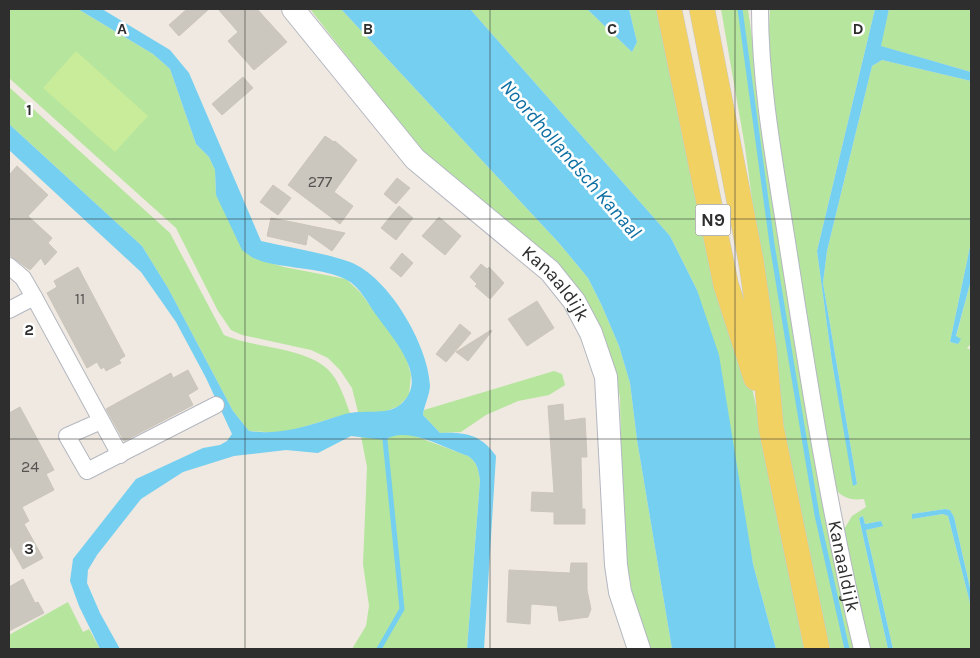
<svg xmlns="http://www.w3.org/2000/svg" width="980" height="658" viewBox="0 0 980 658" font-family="Karla,sans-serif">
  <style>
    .green { fill: #b6e59e }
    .pitch { fill: #c9ec9a }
    .water { fill: #75cff0 }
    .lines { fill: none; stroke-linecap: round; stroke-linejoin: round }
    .stream { stroke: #75cff0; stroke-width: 5 }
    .building { fill: #cbc7bf; stroke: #cbc5ba }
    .street-casing { stroke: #b4b7c1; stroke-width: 18 }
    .secondary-casing { stroke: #b4b7c1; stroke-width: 24 }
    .primary-casing { stroke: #c9c9c9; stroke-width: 26 }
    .street { stroke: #fff; stroke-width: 16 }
    .secondary { stroke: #fff; stroke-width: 22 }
    .primary { stroke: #f2d163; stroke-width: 25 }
    .grid { fill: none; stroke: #2e2e2e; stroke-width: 1; stroke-opacity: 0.55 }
    .labels { text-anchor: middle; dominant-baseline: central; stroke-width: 5; stroke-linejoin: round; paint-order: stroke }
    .number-label { font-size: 16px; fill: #555452 }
    .shield { fill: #fff; stroke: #6d6d6d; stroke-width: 1 }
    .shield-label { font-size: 18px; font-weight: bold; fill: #2e2e2e }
    .street-label { font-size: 19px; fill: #2e2e2e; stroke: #fff }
    .water-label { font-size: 20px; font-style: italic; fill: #0d6fa3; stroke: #fff }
    .grid-label { font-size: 16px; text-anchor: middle; font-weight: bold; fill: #2e2e2e; stroke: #fff; stroke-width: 5; stroke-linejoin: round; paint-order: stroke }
  </style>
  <rect width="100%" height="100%" fill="#efe9e1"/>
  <path class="green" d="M 9,9 L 78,9 L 153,54 L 170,69 L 196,144 L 209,157 L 215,170 L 216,195 L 253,258 L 284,267 L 346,279 L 360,292 L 393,337 L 406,357 L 411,375 L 409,395 L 399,406 L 384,412 L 358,412 L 352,388 L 340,370 L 328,358 L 311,350 L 242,335 L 231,330 L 218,311 L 176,228 L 9,78 Z
    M 310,9 L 341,9 L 559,243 L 588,278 L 602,306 L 619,346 L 630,383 L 637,440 L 672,649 L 648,649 L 636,613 L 623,543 L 620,397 L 612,364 L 567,279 L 534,243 L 421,151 Z
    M 470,9 L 587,9 L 632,52 L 637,42 L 629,9 L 667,9 L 759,419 L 808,649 L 776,649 L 753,564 L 697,290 L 670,236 Z
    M 721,9 L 748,9 L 774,196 L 818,481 L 831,546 L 856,649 L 827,649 L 782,423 L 745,147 Z
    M 770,9 L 875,9 L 817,251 L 832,362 L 854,485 L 857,484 L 823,283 L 827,251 L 872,66 L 882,60 L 971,81 L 971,242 L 950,342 L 958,344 L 960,339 L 956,337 L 971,280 L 971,344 L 967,348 L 971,350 L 971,592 L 954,517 L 950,510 L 945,509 L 912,514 L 912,519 L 943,514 L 948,516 L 971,607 L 971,649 L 893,649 L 866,530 L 882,526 L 881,521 L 865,524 L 863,516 L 859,518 L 888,649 L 868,649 L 843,531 L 852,516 L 866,507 L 864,499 C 851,501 839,497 833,485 L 774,112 L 768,45 Z
    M 889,9 L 971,9 L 971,72 L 880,46 Z
    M 9,87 L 170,233 L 224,335 C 255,349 311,347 332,374 C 341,386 345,400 350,413 L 283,433 L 249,431 L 233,411 L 168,288 L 142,246 L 9,124 Z
    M 554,371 L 562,374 L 565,385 L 549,395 L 518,401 L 486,415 L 461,432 L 440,433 L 423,415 L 424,410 Z
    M 407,433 L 468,456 C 478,463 478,469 480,480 L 467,649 L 352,649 L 366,626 L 369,606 L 363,564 L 367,467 L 361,436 L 385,440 L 393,435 Z
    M 68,602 L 83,632 L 89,629 L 100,649 L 10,649 L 9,635 Z"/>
  <path class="pitch" d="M 76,51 L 148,116 L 115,152 L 43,88 Z"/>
  <path class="water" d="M 78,9 L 102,9 L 170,50 L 189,73 L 261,241 C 290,248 322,252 350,262 C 389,277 428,345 430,385 C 430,395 424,405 423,415 L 440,433 C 464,432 481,434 496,456 L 484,649 L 467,649 L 480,480 C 478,469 478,463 468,456 C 444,448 407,425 385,440 L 351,436 L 318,453 L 286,450 L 234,456 L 183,472 L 141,499 L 97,555 L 88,570 L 87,583 L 100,613 L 120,649 L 100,649 L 79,606 L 70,581 L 73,559 L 136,479 L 203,448 L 220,445 L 227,441 L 232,434 L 206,378 L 176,322 L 141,272 L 9,150 L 9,124 L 142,246 L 168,288 L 233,411 L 249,431 C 284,436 312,424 345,414 C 362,409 386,416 400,405 C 431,379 393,339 377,316 C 368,304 360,286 345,279 C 326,269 287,268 264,262 L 253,258 L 242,250 L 216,195 L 215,170 L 209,157 L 196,144 L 170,69 L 153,54 Z
    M 341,9 L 470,9 L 670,236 L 697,290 L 719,355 L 753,564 L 776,649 L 672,649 L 637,440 L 630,383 L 619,346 L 602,306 L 588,278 L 559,243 Z
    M 587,9 L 629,9 L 637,42 L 632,52 Z
    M 875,9 L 889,9 L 881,46 L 971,72 L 971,81 L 882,60 L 872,66 L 827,251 L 823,283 L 857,484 L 853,486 L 832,362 L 817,251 Z
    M 971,242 L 971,280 L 956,336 L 961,339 L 958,344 L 950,342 Z
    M 945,509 L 950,510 L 954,517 L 971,592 L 971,607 L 948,516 L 943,514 L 912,519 L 912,514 Z
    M 863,516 L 865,524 L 881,521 L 883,526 L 866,530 L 893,649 L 888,649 L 859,518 Z"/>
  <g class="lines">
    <path class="stream" d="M 740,9 L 772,244 L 791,360 L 817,515 L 847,649
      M 379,649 L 402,609 L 385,440"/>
  </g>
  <path class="building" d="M 187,9 L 209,9 L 179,36 L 169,25 Z
    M 218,9 L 257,9 L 287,42 L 254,70 L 228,41 L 238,32 Z
    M 243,77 L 253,88 L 222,115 L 212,104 Z
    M 325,136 L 334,142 L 335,141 L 357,160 L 334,192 L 353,206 L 340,224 L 288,185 Z
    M 17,166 L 48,195 L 28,216 L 52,238 L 48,243 L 57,252 L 45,265 L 41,258 L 30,270 L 9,255 L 9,175 Z
    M 397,178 L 410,188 L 396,204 L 384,194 Z
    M 273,185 L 291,198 L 278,215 L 260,202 Z
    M 399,206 L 413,218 L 396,240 L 381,228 Z
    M 439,217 L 461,236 L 445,255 L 422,236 Z
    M 271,218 L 292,222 L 345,233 L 332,251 L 308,234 L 306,245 L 267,236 Z
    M 402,253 L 413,263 L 401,277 L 390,268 Z
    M 481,264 L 487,269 L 489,267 L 504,283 L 490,299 L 475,286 L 477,284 L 470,277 Z
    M 78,267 L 125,356 L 119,360 L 121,363 L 106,371 L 104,367 L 101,369 L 97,362 L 87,368 L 47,293 L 57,287 L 54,281 Z
    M 537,301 L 554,328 L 527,346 L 508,319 Z
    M 460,324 L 471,333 L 446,362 L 436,354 Z
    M 491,330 L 492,331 L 468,361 L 456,352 Z
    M 188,370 L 198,389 L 188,395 L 193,405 L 124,441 L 106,409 L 171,373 L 173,378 Z
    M 563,404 L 564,421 L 585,418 L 587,457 L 581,457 L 582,509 L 585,509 L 585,524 L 554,524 L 554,512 L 531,511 L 532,492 L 554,493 L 548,406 Z
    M 20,407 L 54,470 L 46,474 L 54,490 L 22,507 L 29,521 L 24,524 L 43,558 L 23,569 L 9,544 L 9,413 Z
    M 571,563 L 587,563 L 587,590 L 591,609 L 588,617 L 559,621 L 557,606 L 531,604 L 530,624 L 507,622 L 509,570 L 570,573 Z
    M 23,579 L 35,603 L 38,602 L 44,613 L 9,631 L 9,587 Z"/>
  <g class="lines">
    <defs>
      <g id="street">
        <path id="s1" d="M 760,9 C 760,89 776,170 788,248 C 809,383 830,517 862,649"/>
        <path d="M 9,266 L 23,278 L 34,297"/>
        <path d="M 9,310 L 34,297 L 120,455"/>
        <path d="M 101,421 L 67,436 L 87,471 L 216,405"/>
      </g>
      <g id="secondary">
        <path id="s2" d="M 293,9 L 415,159 L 550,271 L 574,301 L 591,333 L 606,377 L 616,565 L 620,592 L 639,649"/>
      </g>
      <path id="primary" d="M 669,9 L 726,285 L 756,378
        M 702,9 L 751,261 L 764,349 L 771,427 L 817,649"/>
    </defs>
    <use href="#street" class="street-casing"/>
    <use href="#secondary" class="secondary-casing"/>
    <use href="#primary" class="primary-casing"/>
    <use href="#street" class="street"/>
    <use href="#secondary" class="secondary"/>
    <use href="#primary" class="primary"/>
  </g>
  <path class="grid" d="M 245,9 L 245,649M 490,9 L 490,649M 735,9 L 735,649M 9,219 L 971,219M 9,439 L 971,439"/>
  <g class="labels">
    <g class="number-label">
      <text x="320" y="181">277</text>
      <text x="80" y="298">11</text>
      <text x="30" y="466">24</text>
    </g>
    <rect class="shield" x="695.5" y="204.5" width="35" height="31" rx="4"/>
    <g class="shield-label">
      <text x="713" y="220">N9</text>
    </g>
    <g class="street-label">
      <text stroke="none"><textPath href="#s2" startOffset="382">Kanaaldijk</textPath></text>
      <text stroke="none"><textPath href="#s1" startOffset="564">Kanaaldijk</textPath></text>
    </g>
    <g class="water-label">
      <text transform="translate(571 159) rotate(49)">Noordhollandsch Kanaal</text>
    </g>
  </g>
  <g class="grid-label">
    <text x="122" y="34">A</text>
    <text x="368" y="34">B</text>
    <text x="612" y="34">C</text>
    <text x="858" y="34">D</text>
    <text x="29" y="115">1</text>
    <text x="29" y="335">2</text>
    <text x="29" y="554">3</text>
  </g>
  <rect width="980" height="658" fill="none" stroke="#2e2e2e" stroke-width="20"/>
</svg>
